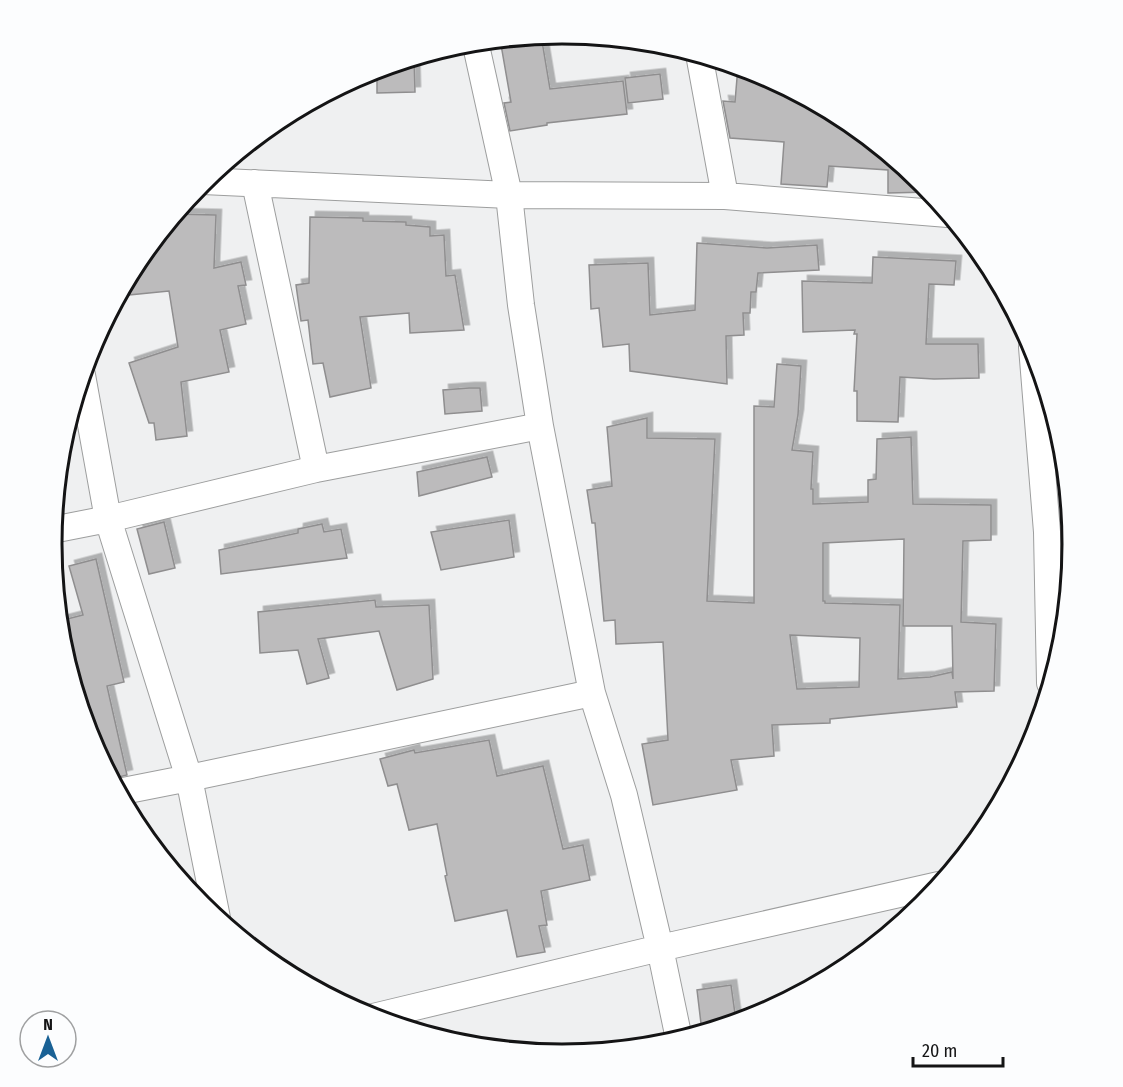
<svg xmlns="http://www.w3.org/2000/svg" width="1123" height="1087" viewBox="0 0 1123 1087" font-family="'Fira Sans Condensed',sans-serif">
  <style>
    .building { fill: #bcbbbc; stroke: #8f8e8f; stroke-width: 1.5; fill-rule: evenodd; filter: url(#shadow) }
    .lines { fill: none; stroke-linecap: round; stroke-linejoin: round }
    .street-casing { stroke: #9d9e9e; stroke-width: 28 }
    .street { stroke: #fff; stroke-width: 26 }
    .rim { fill: none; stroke: #141415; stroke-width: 3 }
  </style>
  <defs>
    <filter id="shadow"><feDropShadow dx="5.5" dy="-5.5" stdDeviation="0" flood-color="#0004"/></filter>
  </defs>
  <rect width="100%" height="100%" fill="#eff0f1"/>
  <path class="building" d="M 541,35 L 550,89 L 623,81 L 627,114 L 547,123 L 547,125 L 510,131 L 504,103 L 511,102 L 500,39 Z
    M 414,57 L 415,92 L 377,93 L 377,69 Z
    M 738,66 L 757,72 L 845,119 L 923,183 L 930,192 L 888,193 L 888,170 L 829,166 L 827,187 L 781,184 L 784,142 L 730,138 L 723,101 L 735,102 Z
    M 660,74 L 663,99 L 628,103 L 625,78 Z
    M 174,214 L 216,215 L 214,268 L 241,262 L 246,285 L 238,286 L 246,324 L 220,330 L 229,372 L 181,382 L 187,436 L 156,440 L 154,423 L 149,423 L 129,363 L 178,347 L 169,291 L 118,296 L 137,260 Z
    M 310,217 L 363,218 L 363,221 L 406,222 L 406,225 L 430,227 L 430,236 L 444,235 L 446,276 L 455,275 L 464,330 L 410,333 L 409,313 L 360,317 L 371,388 L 330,397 L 323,363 L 313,364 L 308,320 L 301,321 L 296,285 L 309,283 Z
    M 697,243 L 767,248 L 817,245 L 819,270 L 758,273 L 756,292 L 751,292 L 750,313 L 743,313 L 744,335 L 726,336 L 727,384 L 630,371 L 629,344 L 603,347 L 599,308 L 591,309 L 589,265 L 648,263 L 650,315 L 695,310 Z
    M 873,257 L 956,261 L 954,285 L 929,284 L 926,344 L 978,344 L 979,378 L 934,379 L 900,377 L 898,422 L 857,421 L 857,391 L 854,391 L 857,334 L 854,334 L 855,330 L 803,332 L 802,281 L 872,283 Z
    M 777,364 L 801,366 L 798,415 L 792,450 L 813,452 L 811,489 L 813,489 L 813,504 L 868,502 L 868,480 L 876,479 L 877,439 L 911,437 L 913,504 L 991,505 L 991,540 L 963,541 L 961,622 L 996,624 L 994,691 L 955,692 L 957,707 L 830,719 L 830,723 L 772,725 L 774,756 L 731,760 L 737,790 L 653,805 L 642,744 L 668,740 L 663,642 L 616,644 L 615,620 L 604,621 L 595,523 L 592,523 L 587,490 L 612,486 L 607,427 L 647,418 L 647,438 L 715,439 L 707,601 L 754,603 L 754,406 L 774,407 ZM 904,539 L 903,626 L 952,626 L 953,679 L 952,672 L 930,677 L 898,679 L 900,605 L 825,603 L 825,601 L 823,601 L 823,543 ZM 790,635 L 860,638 L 859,687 L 797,689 Z
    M 469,388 L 480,388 L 482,411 L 445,414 L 443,390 Z
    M 487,457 L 492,477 L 419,496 L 417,472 Z
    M 509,520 L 514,557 L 441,570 L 431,532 Z
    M 164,522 L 175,568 L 149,574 L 137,529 Z
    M 322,524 L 324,532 L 341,529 L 347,558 L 221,574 L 219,550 L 298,533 L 298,529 Z
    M 96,559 L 124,682 L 107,686 L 127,775 L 111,779 L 92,743 L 83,696 L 77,697 L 61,643 L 59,621 L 83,615 L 69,566 Z
    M 375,600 L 376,607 L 429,605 L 433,679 L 397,690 L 379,631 L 318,639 L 329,678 L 307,684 L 298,650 L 260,653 L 258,612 Z
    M 489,740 L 497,776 L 543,766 L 563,849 L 583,845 L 590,880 L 541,891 L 547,925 L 539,926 L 545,952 L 517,957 L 507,910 L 455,921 L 445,876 L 447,875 L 437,824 L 409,830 L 397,784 L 388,786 L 380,759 L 414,750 L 415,753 Z
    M 731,985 L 736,1021 L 702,1032 L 697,990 Z"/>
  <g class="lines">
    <defs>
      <path id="street" d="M 475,41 L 509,195 L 521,305 L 540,426 L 592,693 L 624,795 L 660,948 L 679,1039
        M 699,54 L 725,196
        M 203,181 L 509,195 L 725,196 L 948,214
        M 255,183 L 316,469
        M 1032,347 L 1047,532 L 1050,683
        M 82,375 L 108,519 L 189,778 L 217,918
        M 52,530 L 108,519 L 316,469 L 540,426
        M 118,792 L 189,778 L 592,693
        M 373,1017 L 660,948 L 939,885"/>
    </defs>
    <use href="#street" class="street-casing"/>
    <use href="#street" class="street"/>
  </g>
  <path d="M0 0H1123V1087H0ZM62 544a500 500 0 1 1 1000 0a500 500 0 1 1-1000 0Z" fill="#fcfdfe" fill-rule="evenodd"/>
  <path class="rim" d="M62 544a500 500 0 1 1 1000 0a500 500 0 1 1-1000 0Z"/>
  <g transform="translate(48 1039)"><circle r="28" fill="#fcfdfe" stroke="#9fa0a1" stroke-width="1.5"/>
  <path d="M0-4.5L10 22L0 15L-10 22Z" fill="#196195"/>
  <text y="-9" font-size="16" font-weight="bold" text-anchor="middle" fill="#141415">N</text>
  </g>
  <path d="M913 1057v9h90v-9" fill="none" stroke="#141415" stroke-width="3"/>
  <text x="922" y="1057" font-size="18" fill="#141415" stroke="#fcfdfe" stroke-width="4.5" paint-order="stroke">20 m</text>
</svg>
